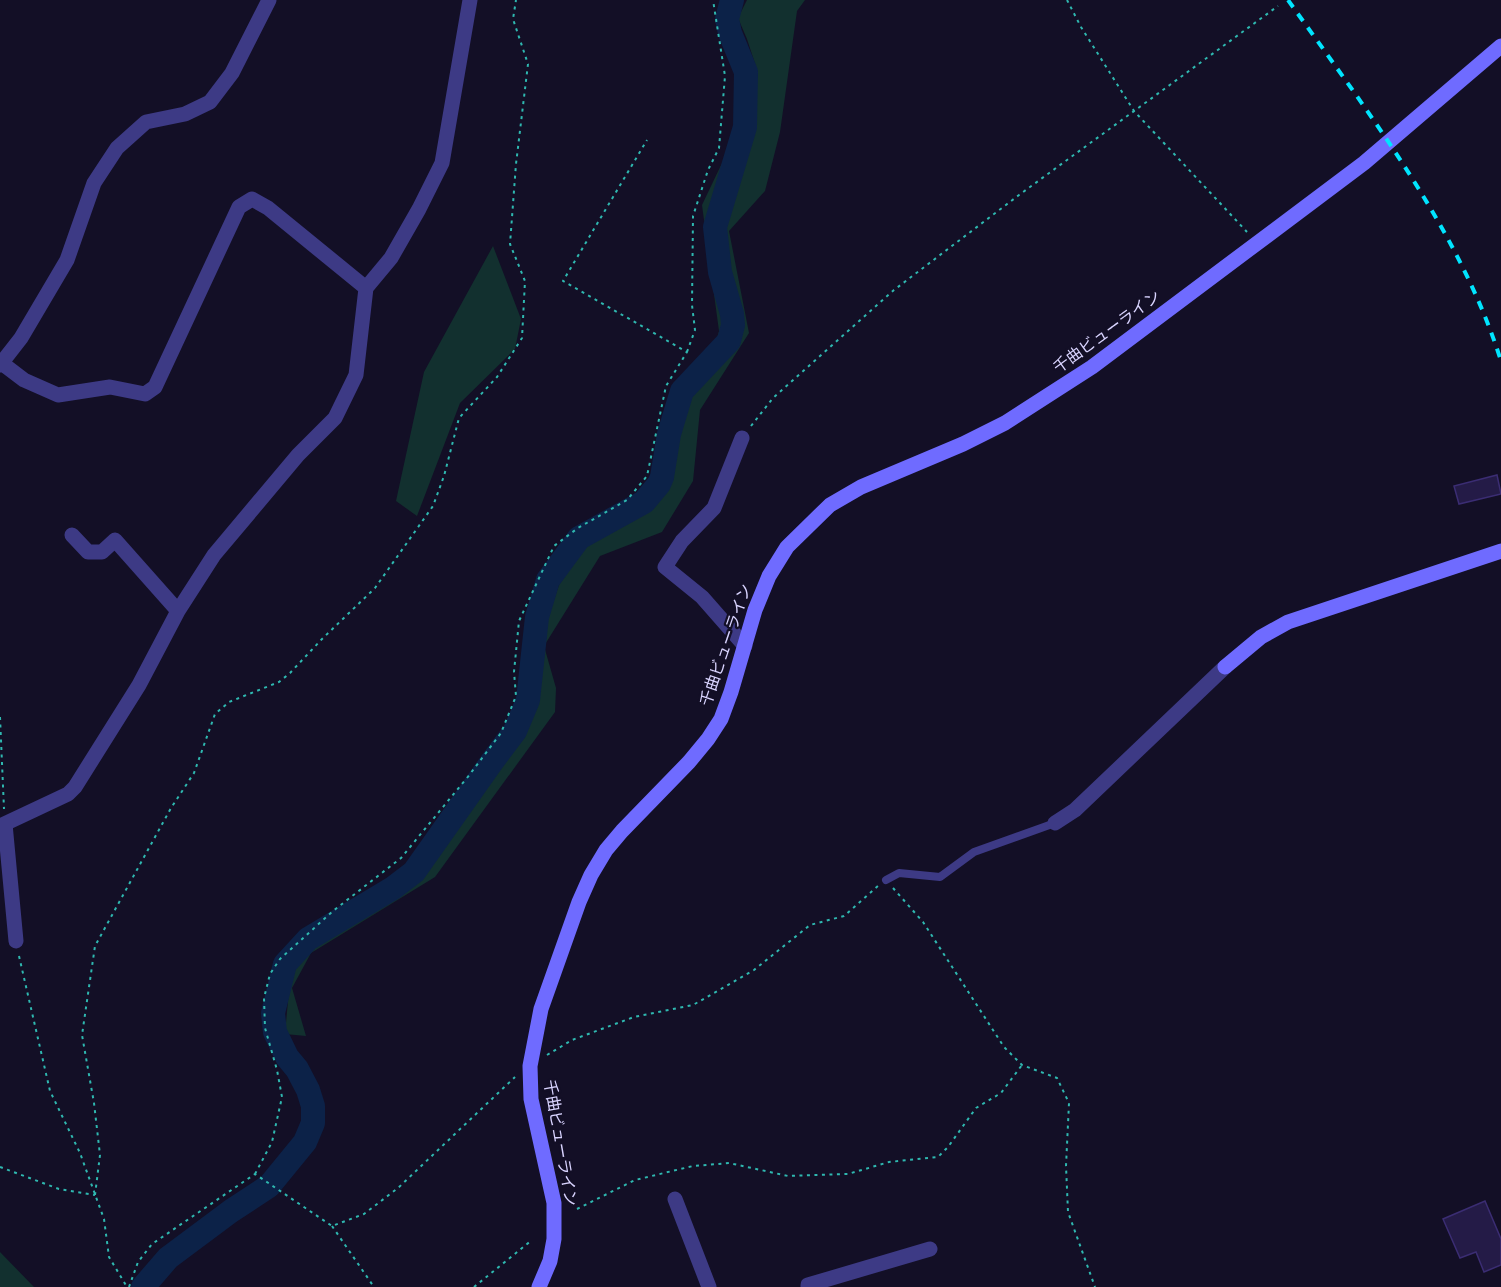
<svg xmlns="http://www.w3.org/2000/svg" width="1501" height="1287" viewBox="0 0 1501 1287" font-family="'Alegreya Sans','Noto Sans JP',sans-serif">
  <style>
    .green { fill: #12302f }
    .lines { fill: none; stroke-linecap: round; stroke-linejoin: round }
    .river { stroke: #0c2248; stroke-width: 24 }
    .building { fill: #241b47; stroke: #3b2d73; stroke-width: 1.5 }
    .path { stroke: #2fb8b0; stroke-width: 2; stroke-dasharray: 3 4.5; stroke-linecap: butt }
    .lane { stroke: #3d3a85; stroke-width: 8 }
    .street { stroke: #3d3a85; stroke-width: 15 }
    .secondary { stroke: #6f6bff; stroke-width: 15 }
    .rail { stroke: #00e5ff; stroke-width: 4; stroke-dasharray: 9 8; stroke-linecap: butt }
    .labels { text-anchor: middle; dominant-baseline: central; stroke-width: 4.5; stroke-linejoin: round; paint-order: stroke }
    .street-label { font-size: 16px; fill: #d9d4ff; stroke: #130f26 }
  </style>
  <rect width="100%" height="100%" fill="#130f26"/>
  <path class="green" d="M 747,0 L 805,0 L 797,11 L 780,132 L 765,191 L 729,231 L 749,333 L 700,410 L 693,481 L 662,532 L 600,556 L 544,646 L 556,688 L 555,712 L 435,877 L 311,953 L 292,988 L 306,1036 L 285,1034 L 291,968 L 326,932 L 424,868 L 521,740 L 530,671 L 559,585 L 591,535 L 625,517 L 666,484 L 677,419 L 685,397 L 707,373 L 719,331 L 702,205 L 754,96 L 758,73 L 747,39 L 738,18 Z
    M 493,246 L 521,319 L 515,349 L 460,403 L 417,516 L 396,501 L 424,372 Z
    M 0,1252 L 34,1287 L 0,1287 Z"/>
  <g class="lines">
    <path class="river" d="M 143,1287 L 168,1258 L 231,1211 L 269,1186 L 305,1142 L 313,1123 L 313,1106 L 308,1090 L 297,1069 L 287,1057 L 275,1032 L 273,1013 L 285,964 L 308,939 L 393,888 L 414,872 L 491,763 L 515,731 L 528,700 L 537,617 L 548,580 L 579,538 L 644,502 L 659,484 L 662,477 L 669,434 L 682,391 L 729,341 L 733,325 L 732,314 L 720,272 L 715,227 L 745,127 L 746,72 L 730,33 L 727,19 L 732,0"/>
  </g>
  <path class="building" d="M 1497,475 L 1501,494 L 1459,504 L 1454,486 Z
    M 1485,1201 L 1501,1239 L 1501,1265 L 1484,1272 L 1476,1252 L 1460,1258 L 1443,1219 Z"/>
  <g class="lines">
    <path class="path" d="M 1067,0 L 1081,27 L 1134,111 L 1247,232
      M 687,352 L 695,330 L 692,305 L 693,216 L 708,170 L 719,148 L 725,76 L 713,0
      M 751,426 L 773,398 L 894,290 L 1019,195 L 1278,6
      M 0,717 L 4,809
      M 467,778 L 501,733 L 516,696 L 514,672 L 519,621 L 554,546 L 578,528 L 627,500 L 647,476 L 666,386 L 687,352 L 563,281 L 647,140
      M 893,888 L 923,922 L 1004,1047 L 1022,1065 L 1057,1078 L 1069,1103 L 1066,1166 L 1068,1212 L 1095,1287
      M 19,956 L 50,1091 L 80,1153 L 104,1219 L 109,1257 L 127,1287
      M 547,1055 L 572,1040 L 634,1017 L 693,1005 L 754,970 L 810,925 L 844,916 L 878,886
      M 0,1167 L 59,1189 L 95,1195
      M 255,1174 L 272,1142 L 282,1097 L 277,1070 L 265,1028 L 264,998 L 270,974 L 280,959 L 333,911 L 401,858 L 466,779
      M 95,1195 L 100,1155 L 94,1103 L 82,1035 L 95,946 L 171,808 L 194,773 L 215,714 L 229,702 L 279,682 L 290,673 L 322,639 L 375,588 L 433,506 L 444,476 L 459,418 L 497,377 L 522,338 L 525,281 L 510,244 L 516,164 L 528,64 L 513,19 L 516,0
      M 577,1209 L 635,1180 L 693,1166 L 729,1163 L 788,1176 L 848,1174 L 889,1162 L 938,1157 L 948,1147 L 976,1108 L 1001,1093 L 1022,1065
      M 332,1226 L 374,1287
      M 129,1287 L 138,1262 L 152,1244 L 255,1174 L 332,1226 L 364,1214 L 398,1188 L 515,1077
      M 474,1287 L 532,1240"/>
    <path class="lane" d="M 886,880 L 899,873 L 940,877 L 974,852 L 1055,823"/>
    <path class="street" d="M 3,364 L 24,380 L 58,395 L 110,387 L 145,394 L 155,387 L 239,207 L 252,199 L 268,208 L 366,288
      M 0,365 L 21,338 L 67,260 L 94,183 L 117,148 L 146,122 L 185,114 L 210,102 L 232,73 L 269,0
      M 742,438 L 714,508 L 682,541 L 665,567 L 702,597 L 745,646
      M 72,535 L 88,552 L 102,552 L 115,540 L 178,611
      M 1055,823 L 1075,810 L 1225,667
      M 5,824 L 16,941
      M 0,826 L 68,794 L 75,787 L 139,685 L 178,611 L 214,555 L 298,455 L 335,418 L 356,375 L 366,288 L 391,258 L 419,209 L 442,163 L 470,0
      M 675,1199 L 709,1287
      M 808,1287 L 808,1285 L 930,1249"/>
    <path class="secondary" d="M 1225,667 L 1261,637 L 1288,622 L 1501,551
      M 539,1287 L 550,1261 L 554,1239 L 554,1203 L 531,1099 L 530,1066 L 541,1009 L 579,902 L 591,875 L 606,850 L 622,831 L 689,762 L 708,739 L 721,719 L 731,692 L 755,610 L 769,576 L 787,547 L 830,505 L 861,487 L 963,444 L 1005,423 L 1092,367 L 1364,163 L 1501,46"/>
    <path class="rail" d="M 1288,0 C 1367,111 1460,230 1501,361"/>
  </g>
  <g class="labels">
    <g class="street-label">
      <text transform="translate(1107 332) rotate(-36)">千曲ビューライン</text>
      <text transform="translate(726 645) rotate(-71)">千曲ビューライン</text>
      <text transform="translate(560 1143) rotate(80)">千曲ビューライン</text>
    </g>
  </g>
</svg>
